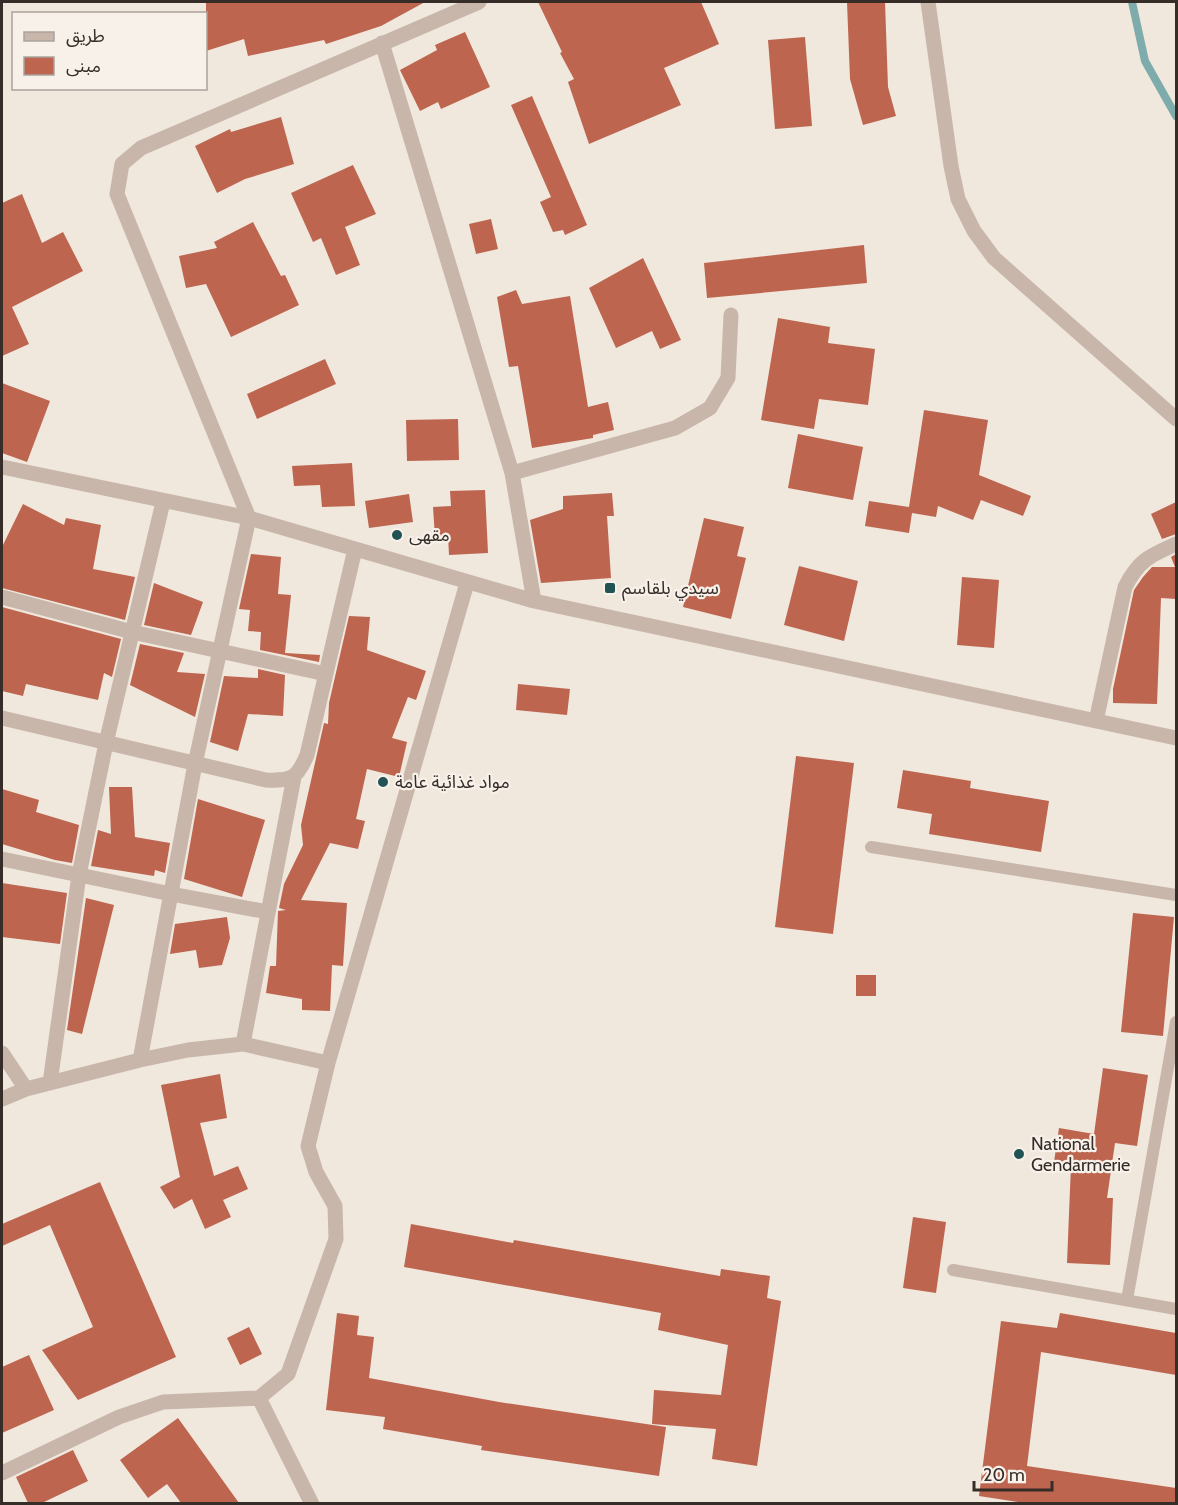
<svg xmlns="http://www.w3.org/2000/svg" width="1178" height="1505" viewBox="0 0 1178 1505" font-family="Cabin,'Noto Sans Arabic',sans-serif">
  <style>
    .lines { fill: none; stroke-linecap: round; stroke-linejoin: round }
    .stream { stroke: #7eabab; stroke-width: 8 }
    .building { fill: #bd654f }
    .lane { stroke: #c8b6aa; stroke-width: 12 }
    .street { stroke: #c8b6aa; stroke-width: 15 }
    .poi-dot { fill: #225354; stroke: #f8f1ea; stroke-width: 2 }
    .labels { text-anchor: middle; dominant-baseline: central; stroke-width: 4.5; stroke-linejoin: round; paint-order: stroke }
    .poi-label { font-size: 18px; fill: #362d29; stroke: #f8f1ea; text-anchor: start }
  </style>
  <rect width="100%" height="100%" fill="#f0e7dd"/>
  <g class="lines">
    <path class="stream" d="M 1132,2 L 1145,61 L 1176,116"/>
  </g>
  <path class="building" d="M 206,2 L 425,2 L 381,26 L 326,44 L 324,40 L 248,56 L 244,39 L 206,51 Z
    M 538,2 L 701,2 L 719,44 L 664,68 L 681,105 L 589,144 L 568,82 L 574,79 L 560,53 L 562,52 Z
    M 847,2 L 885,2 L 888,87 L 896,116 L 863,125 L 850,79 Z
    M 465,32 L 490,87 L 441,109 L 438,102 L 420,111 L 400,70 L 437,50 L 435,45 Z
    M 805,37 L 812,126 L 775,129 L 768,40 Z
    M 532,96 L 587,225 L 565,235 L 563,230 L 553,232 L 540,202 L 551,197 L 511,105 Z
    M 281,117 L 294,164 L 245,179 L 217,193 L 195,146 L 230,129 L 231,132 Z
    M 353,165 L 376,214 L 345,227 L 360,265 L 336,275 L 321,238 L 313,242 L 291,193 Z
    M 22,194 L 42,243 L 63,232 L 83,271 L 12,307 L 29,344 L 2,356 L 2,203 Z
    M 491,219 L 498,249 L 476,254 L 469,224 Z
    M 253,222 L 281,276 L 285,275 L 299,305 L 231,337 L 206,284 L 186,288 L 179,256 L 217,248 L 214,242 Z
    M 864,245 L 867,283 L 707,298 L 704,263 Z
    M 643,258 L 681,340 L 660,349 L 652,331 L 616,348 L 589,288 Z
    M 516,290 L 522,304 L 570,296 L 588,407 L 608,402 L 614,430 L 593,435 L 593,438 L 532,448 L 518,366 L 509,367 L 497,297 Z
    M 778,318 L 830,327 L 828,343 L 875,349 L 868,405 L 819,399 L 814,429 L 761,420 Z
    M 325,359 L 336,384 L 257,419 L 247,394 Z
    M 2,383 L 50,401 L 27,462 L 2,453 Z
    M 924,410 L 988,420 L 979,475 L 1031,496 L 1023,516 L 981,500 L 973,520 L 938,506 L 936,517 L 912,513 L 909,533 L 865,526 L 869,501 L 909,507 Z
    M 458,419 L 459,460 L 407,461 L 406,420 Z
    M 798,434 L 863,447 L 853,500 L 788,488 Z
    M 352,463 L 355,506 L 322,507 L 320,485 L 294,486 L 292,466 Z
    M 485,490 L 488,553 L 449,555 L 448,536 L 435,537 L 433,507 L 451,506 L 450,491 Z
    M 612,493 L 614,516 L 607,516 L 611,578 L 541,583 L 530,520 L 563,509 L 563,496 Z
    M 409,494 L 413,522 L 369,528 L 365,501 Z
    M 1176,502 L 1176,534 L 1162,539 L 1151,514 Z
    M 23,504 L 64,525 L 66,518 L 101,525 L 93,569 L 135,577 L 125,620 L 2,588 L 2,547 Z
    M 704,518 L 744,527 L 737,556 L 746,558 L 731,619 L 683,607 Z
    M 251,554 L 281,557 L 278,594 L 291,595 L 285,653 L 320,655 L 319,662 L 260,650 L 261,632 L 248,631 L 250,610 L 239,609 Z
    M 1176,554 L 1176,599 L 1161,598 L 1157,704 L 1113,703 L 1113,689 L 1134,590 L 1143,577 L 1152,567 L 1175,567 L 1171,557 Z
    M 799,566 L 858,581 L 844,641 L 784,625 Z
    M 962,577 L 999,580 L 994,648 L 957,645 Z
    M 154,583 L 203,602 L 191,635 L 144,625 Z
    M 2,607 L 121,639 L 112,677 L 104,673 L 98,700 L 26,684 L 23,696 L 2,691 Z
    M 349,616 L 370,617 L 367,650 L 426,671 L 416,700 L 408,697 L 392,738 L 407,742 L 399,777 L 367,769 L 356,819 L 365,821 L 358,849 L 330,843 L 301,900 L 347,903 L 343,966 L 332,965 L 330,1011 L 302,1010 L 302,999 L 266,993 L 270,966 L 276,966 L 278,911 L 286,910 L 279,908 L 284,884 L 303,845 L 301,825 L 324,723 L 328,724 L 329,703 Z
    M 140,644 L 184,653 L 177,672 L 205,674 L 195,717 L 130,685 Z
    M 258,669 L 285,675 L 283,716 L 248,714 L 238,751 L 210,742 L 224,676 L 258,678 Z
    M 518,684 L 570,689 L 567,715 L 516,710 Z
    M 796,756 L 854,763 L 833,934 L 775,927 Z
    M 903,770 L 971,781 L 970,788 L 1049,801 L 1041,852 L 929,834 L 932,814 L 897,808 Z
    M 109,787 L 132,787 L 135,837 L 170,843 L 165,873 L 155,870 L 154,876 L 91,866 L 98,830 L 111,834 Z
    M 2,789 L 39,800 L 36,812 L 79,825 L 72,863 L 55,860 L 2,844 Z
    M 198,799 L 265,820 L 242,897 L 184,879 Z
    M 2,883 L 67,893 L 60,944 L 2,937 Z
    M 86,898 L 114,905 L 82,1034 L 67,1030 Z
    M 1133,913 L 1174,917 L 1163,1036 L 1121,1032 Z
    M 227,917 L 230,938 L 222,965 L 199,968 L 196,950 L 170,954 L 175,924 Z
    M 856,975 L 876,975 L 876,996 L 856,996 Z
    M 1103,1068 L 1148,1075 L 1137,1146 L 1115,1143 L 1107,1198 L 1113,1198 L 1110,1265 L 1067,1263 L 1071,1165 L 1054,1162 L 1059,1128 L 1094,1134 Z
    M 220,1074 L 227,1118 L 200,1123 L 214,1176 L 238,1166 L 248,1189 L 223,1200 L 231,1217 L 205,1229 L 192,1199 L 174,1209 L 160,1187 L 180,1177 L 161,1085 Z
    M 100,1182 L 176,1357 L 78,1400 L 42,1350 L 93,1327 L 50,1225 L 2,1246 L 2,1224 Z
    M 913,1217 L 946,1222 L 936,1293 L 903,1288 Z
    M 411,1224 L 513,1243 L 514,1240 L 720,1276 L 721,1269 L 770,1276 L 767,1298 L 781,1301 L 757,1466 L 712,1459 L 716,1429 L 652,1424 L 654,1390 L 721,1395 L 728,1345 L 658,1330 L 661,1313 L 404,1267 Z
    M 337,1313 L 359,1316 L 357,1335 L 374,1337 L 369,1378 L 499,1402 L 666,1427 L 659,1476 L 481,1450 L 482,1446 L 383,1429 L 385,1417 L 326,1410 Z
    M 1060,1313 L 1176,1333 L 1176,1375 L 1041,1352 L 1027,1466 L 1176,1488 L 1176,1503 L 1025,1503 L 979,1496 L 1001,1321 L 1057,1328 Z
    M 249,1327 L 262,1354 L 240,1365 L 227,1338 Z
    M 29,1355 L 54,1410 L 2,1433 L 2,1367 Z
    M 178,1418 L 239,1503 L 181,1503 L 167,1484 L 148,1498 L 120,1460 Z
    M 73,1450 L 88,1481 L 42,1503 L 28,1503 L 16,1477 Z"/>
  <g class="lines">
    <path class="lane" d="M 871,847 L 1176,895
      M 953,1270 L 1176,1309
      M 1127,1300 L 1176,1022"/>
    <path class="street" d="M 928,2 L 951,166 L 958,199 L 974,231 L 994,258 L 1176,419
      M 382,43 L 512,473 L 534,601
      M 2,467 L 249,518 L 534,601 L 1176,738
      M 512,473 L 675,428 L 710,408 L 728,378 L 731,315
      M 2,597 L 132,632 L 326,674
      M 2,718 L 266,780 C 291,781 297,779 307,755 L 355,549
      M 1096,721 L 1125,587 C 1139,560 1149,556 1176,544
      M 2,859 L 171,894 L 268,912
      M 243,1044 L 294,777
      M 2,1053 L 26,1089
      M 140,1060 L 195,764 L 249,518 L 117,194 L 122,164 L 141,148 L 479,2
      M 50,1083 L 79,875 L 106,743 L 163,502
      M 2,1099 L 26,1089 L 140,1060 L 188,1050 L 243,1044 L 328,1063 L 467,583
      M 259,1398 L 312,1504
      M 2,1473 L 119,1417 L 163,1402 L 259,1398 L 288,1374 L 336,1239 L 335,1206 L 316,1172 L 308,1146 L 328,1063"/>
  </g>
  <g class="poi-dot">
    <circle cx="397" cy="535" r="6"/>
    <rect x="604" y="582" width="12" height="12" rx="3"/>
    <circle cx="383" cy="782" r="6"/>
    <circle cx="1019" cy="1154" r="6"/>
  </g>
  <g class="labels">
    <g class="poi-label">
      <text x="409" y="535">مقهى</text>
      <text x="622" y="588">سيدي بلقاسم</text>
      <text x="395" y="782">مواد غذائية عامة</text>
      <text x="1031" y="1144">National<tspan x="1031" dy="21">Gendarmerie</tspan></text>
    </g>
  </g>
  <rect width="1178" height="1505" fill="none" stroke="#362d29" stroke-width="6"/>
  <rect x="12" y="12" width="195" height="78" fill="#f8f1ea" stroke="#aaa39d" stroke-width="1.5"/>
  <rect x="24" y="32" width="30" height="9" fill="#c8b6aa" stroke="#aaa39d" stroke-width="1.5"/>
  <text x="66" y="42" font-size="18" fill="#362d29">طريق</text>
  <rect x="24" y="57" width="30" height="18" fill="#bd654f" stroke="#aaa39d" stroke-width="1.5"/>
  <text x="66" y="72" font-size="18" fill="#362d29">مبنى</text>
  <path d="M974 1481v9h78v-9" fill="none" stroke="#362d29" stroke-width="3"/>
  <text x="983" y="1481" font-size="18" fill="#362d29" stroke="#f8f1ea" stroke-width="4.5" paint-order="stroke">20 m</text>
</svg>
